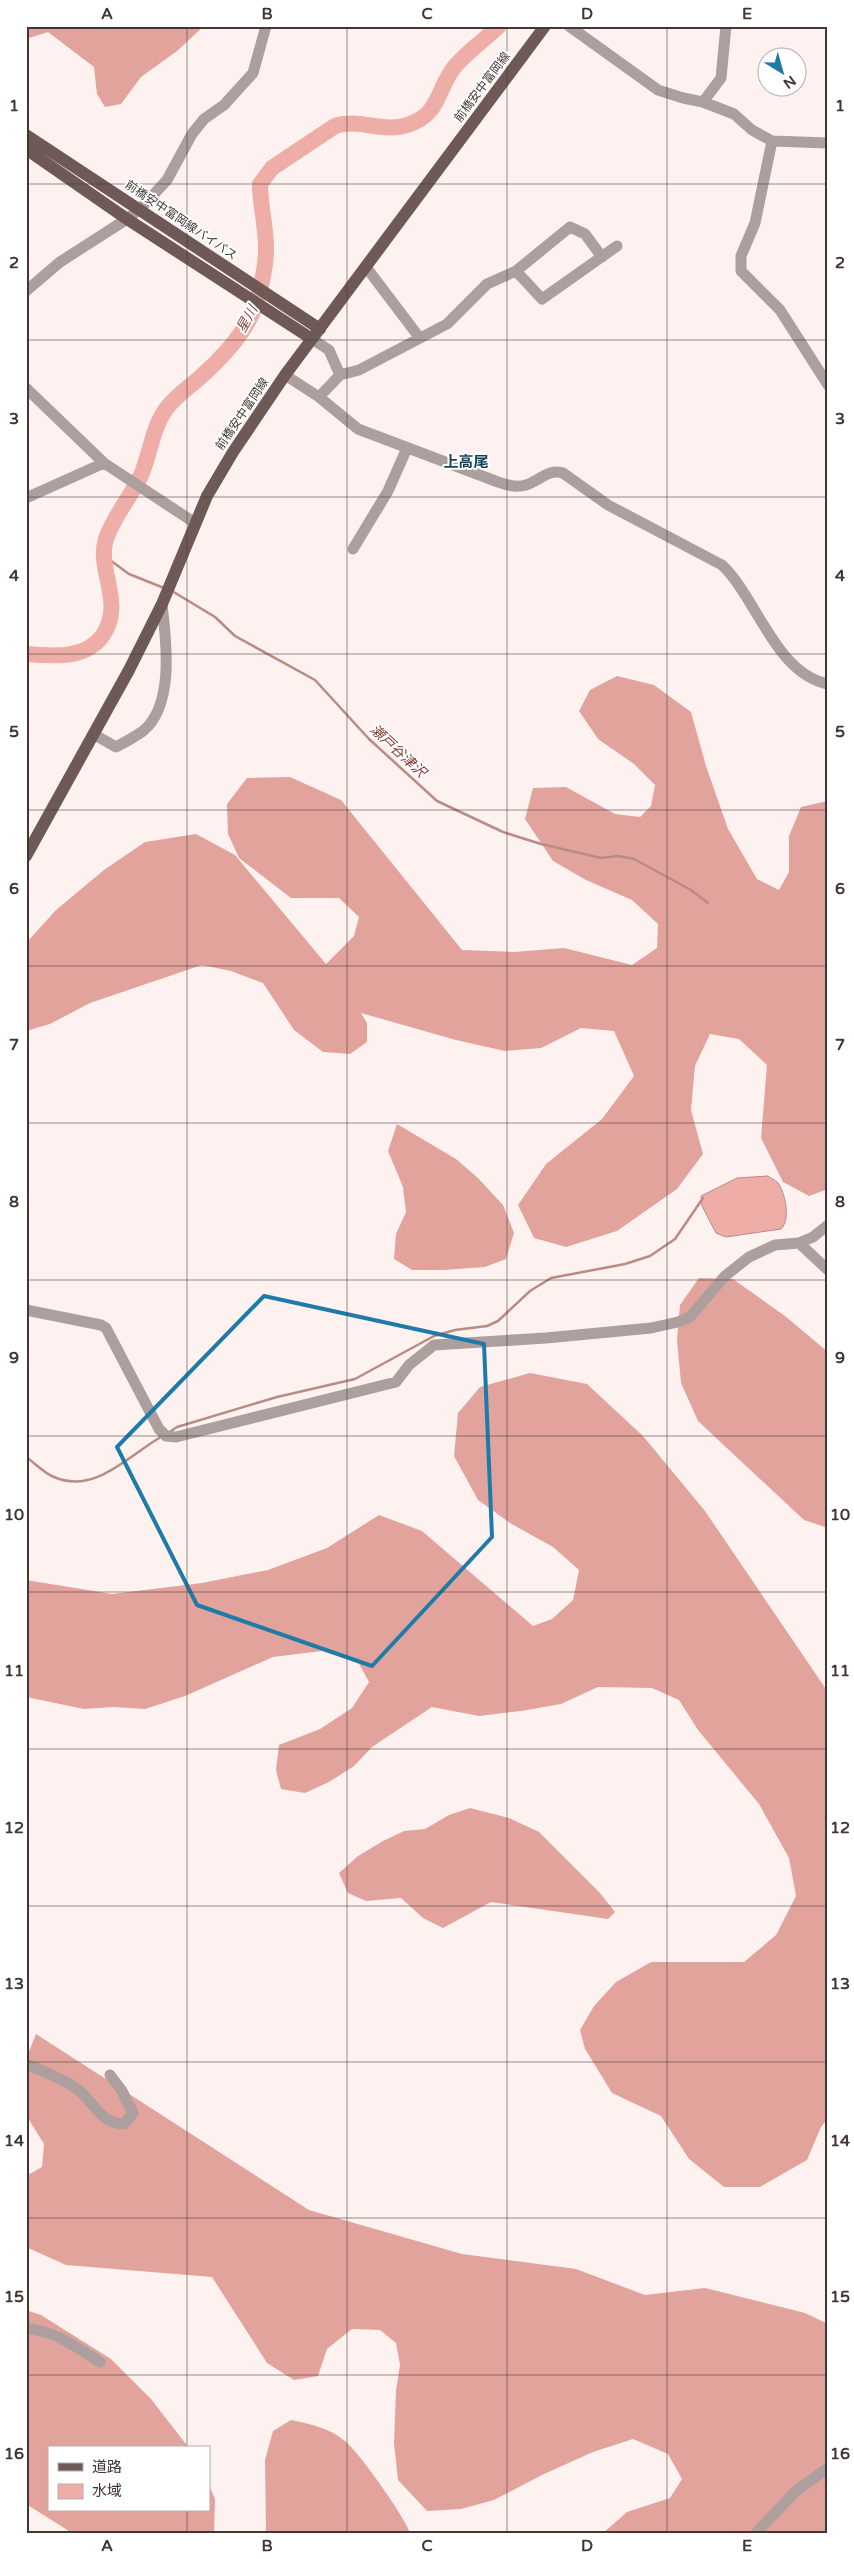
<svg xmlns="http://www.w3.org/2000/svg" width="854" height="2559" viewBox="0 0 854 2559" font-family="'Varela Round','Noto Sans JP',sans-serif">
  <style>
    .forest { fill: #e3a39d }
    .water { fill: #eeaea7; stroke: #ba8a85 }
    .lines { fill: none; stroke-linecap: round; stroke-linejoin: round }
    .stream { stroke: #ba8a85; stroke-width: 2.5 }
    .river { stroke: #eeaea7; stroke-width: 16 }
    .street { stroke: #ac9f9d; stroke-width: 11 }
    .primary { stroke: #6e5956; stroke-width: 12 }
    .marked { fill: none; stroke: #1e7ba8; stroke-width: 4; stroke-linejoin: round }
    .grid { fill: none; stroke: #423635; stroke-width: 1; stroke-opacity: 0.55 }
    .labels { text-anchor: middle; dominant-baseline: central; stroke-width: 4; stroke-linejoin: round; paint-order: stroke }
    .street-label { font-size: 12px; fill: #423635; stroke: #fff }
    .water-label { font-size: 14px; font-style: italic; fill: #8a3d38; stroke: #fff }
    .quarter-label { font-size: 15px; font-weight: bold; fill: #153f55; stroke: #fff }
    .neatline { fill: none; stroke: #423635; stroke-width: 2 }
    .grid-label { font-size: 16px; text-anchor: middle; font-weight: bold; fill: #423635 }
  </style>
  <rect width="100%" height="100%" fill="#fef2f0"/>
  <path class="forest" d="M 26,26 L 204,26 L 177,51 L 141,77 L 121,104 L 105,107 L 97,94 L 94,67 L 48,32 L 26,39 Z
    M 617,676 L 654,685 L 691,712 L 706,766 L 728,829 L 757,879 L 779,890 L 789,872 L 789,836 L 801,807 L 828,801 L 828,1189 L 809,1196 L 783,1182 L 761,1138 L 767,1065 L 739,1039 L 710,1034 L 695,1066 L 691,1110 L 703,1154 L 677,1189 L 617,1231 L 566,1247 L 534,1238 L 518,1205 L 546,1164 L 602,1119 L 634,1076 L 614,1031 L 581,1028 L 541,1048 L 505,1051 L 456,1040 L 361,1013 L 367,1023 L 367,1042 L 350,1054 L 323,1052 L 294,1030 L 263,983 L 231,971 L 202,965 L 90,1003 L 50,1024 L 26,1031 L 26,943 L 56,910 L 104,870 L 145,842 L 196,834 L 235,855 L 326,964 L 354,936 L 359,917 L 339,898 L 291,898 L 239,858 L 228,834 L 227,804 L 247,778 L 290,777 L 341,800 L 462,950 L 514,952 L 564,948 L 632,965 L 657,948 L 658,924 L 632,900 L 586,880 L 553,861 L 525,819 L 533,788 L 566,787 L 615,814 L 640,817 L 651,806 L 655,785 L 634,764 L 598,739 L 579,711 L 590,690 Z
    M 397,1124 L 456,1159 L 478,1178 L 503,1205 L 514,1233 L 506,1259 L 485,1267 L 444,1270 L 412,1270 L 394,1259 L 396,1234 L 406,1212 L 403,1187 L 388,1151 Z
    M 699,1278 L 733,1279 L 785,1316 L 828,1352 L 828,1528 L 804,1520 L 698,1421 L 681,1383 L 677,1340 L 680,1305 Z
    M 530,1373 L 587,1384 L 643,1436 L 705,1511 L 828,1692 L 828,2118 L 821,2127 L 807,2160 L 760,2187 L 724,2187 L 689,2159 L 661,2116 L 612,2093 L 585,2049 L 580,2030 L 594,2006 L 616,1982 L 651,1962 L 744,1962 L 776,1935 L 796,1896 L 789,1858 L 759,1804 L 698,1730 L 679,1700 L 652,1688 L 598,1687 L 561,1704 L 521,1711 L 479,1716 L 432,1707 L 372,1747 L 354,1766 L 329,1782 L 305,1793 L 281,1789 L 276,1770 L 279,1745 L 320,1729 L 352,1708 L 369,1682 L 358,1662 L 322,1651 L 273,1657 L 185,1696 L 145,1709 L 113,1707 L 84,1709 L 26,1697 L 26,1580 L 112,1594 L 202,1583 L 268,1570 L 327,1548 L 379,1515 L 422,1531 L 533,1626 L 552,1619 L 573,1600 L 579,1570 L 553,1547 L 510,1523 L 478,1500 L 454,1456 L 458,1413 L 480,1387 Z
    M 470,1808 L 509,1818 L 539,1832 L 600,1893 L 615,1912 L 608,1919 L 491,1902 L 443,1928 L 423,1918 L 401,1898 L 366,1901 L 348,1893 L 339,1873 L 358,1856 L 383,1841 L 404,1831 L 425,1829 L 449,1815 Z
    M 36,2034 L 309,2210 L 462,2254 L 576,2269 L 645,2295 L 705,2288 L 805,2313 L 828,2324 L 828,2533 L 603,2533 L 627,2512 L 670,2498 L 682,2479 L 668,2454 L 633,2439 L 593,2452 L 544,2474 L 494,2500 L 461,2509 L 427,2511 L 398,2480 L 394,2443 L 396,2391 L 400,2365 L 396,2343 L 380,2330 L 352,2329 L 327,2349 L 318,2376 L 294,2380 L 267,2363 L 212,2277 L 66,2265 L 26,2247 L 26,2176 L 42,2167 L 44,2144 L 26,2115 L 26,2059 Z
    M 26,2310 L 41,2315 L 111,2359 L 151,2399 L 189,2448 L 49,2448 L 49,2510 L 209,2510 L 209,2485 L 215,2499 L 214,2533 L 72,2533 L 26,2504 Z
    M 291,2420 C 311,2424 329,2428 345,2441 C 358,2451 405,2517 410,2533 L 266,2533 L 265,2460 L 273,2431 Z"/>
  <path class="water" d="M 768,1176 C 771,1178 775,1180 778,1183 C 785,1192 791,1220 781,1229 L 726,1237 L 716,1233 L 702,1206 L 701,1196 L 737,1178 Z"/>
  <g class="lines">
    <path class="stream" d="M 103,555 L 129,574 L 164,588
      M 172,591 L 215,617 L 235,636 L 315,680 L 369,739 L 437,801 L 503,832 L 541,844 L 601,858 L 618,856 L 634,859 L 691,890 L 708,903
      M 168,1433 L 177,1427 L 277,1397 L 355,1379 L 434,1336 L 455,1330 L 487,1326 L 498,1321 L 530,1291 L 551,1278 L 625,1264 L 650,1256 L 675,1239 L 703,1198
      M 26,1457 C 35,1463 45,1474 54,1477 C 95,1495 129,1455 161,1437"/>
    <path class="river" d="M 26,654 C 52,656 86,660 103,635 C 125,602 96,570 106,539 C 114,515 132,496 142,473 C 150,453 153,427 166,409 C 174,398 186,389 196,381 C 221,359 248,332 257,300 C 262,284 266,265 266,248 C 266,226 260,205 260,184 L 272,168 L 335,126 C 358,118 383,133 407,125 C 442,114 436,88 456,65 C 469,51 485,39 499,26"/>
    <path class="street" d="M 569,26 L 658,90 L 683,98 L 703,102 L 734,114 L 752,130 L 772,141 L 828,143
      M 703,102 L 721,78 L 726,26
      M 772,141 L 755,223 L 741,256 L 741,271 L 780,310 L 828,385
      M 366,267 L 419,337
      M 516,271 L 542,299 L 617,246
      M 26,291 L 60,262 L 127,219 L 140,209 L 167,180 L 192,134 L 204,119 L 224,105 L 253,73 L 266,26
      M 312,339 L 329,350 L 340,375
      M 285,375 L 319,397 L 358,429 L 498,482 C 507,485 516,488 526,485 C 539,481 549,468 563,473 L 608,505 L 722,565 C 757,598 775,673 828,684
      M 26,388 L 104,463 L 195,523
      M 319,397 L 340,375 L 359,370 L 447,324 L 487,284 L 516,271 L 570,227 L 585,234 L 602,257
      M 26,498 L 104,463
      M 353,549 L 388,491 L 407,448
      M 95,735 L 116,747 C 125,742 135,737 143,731 C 175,705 166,639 162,604
      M 799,1243 L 828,1270
      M 26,1310 L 101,1325 L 106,1328 L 159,1429 L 166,1436 L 176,1437 L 396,1382 L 409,1365 L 434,1345 L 546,1338 L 651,1328 L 678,1322 L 690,1317 L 725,1276 L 749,1257 L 775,1245 L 799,1243 L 813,1237 L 828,1225
      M 26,2064 C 43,2071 61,2078 76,2088 C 93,2100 100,2124 124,2124 L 133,2113 L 122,2091 L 110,2075
      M 26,2329 C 53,2329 77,2348 100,2362
      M 756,2533 L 795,2492 L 828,2468"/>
    <path class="primary" d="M 26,135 L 320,329
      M 26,149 L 127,219 L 312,339
      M 26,856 L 129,670 L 162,604 L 207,496 L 233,452 L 285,375 L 545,26"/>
  </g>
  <path class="marked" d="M 264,1296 L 484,1344 L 492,1537 L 372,1666 L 197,1605 L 117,1447 Z"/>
  <path class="grid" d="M 187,26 L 187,2448M 347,26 L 347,2533M 507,26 L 507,2533M 667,26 L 667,2533M 26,184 L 828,184M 26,340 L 828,340M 26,497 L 828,497M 26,654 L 828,654M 26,810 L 828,810M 26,966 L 828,966M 26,1123 L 828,1123M 26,1280 L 828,1280M 26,1436 L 828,1436M 26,1592 L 828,1592M 26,1749 L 828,1749M 26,1906 L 828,1906M 26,2062 L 828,2062M 26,2218 L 828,2218M 26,2375 L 828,2375M 187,2510 L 187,2533"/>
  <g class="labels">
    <g class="street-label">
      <text transform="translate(482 87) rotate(-53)">前橋安中富岡線</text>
      <text transform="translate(181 220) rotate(34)">前橋安中富岡線バイパス</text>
      <text transform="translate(242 414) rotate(-56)">前橋安中富岡線</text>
    </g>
    <g class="water-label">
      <text transform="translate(247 319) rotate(-61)">星川</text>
      <text transform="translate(398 751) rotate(43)">瀬戸谷津沢</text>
    </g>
    <g class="quarter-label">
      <text x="466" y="462">上高尾</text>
    </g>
  </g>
  <rect width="854" height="2559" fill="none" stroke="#ffffff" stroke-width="55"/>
  <rect x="48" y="2446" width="162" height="65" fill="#ffffff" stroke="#b3afae"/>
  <rect x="58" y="2463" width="25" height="8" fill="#6e5956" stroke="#b3afae"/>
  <text x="92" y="2472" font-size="15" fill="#423635">道路</text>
  <rect x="58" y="2484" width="25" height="15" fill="#eeaea7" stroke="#b3afae"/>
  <text x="92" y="2496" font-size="15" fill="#423635">水域</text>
  <g transform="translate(782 72) rotate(143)"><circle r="24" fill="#ffffff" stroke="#b3afae"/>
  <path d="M0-4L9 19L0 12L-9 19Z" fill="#1e7ba8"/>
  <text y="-8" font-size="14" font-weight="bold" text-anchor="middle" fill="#423635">N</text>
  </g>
  <rect x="28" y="28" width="798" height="2504" class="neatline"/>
  <g class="grid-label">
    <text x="107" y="19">A</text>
    <text x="267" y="19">B</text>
    <text x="427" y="19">C</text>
    <text x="587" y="19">D</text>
    <text x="747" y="19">E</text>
    <text x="14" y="111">1</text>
    <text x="840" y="111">1</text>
    <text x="14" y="268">2</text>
    <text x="840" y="268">2</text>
    <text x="14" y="424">3</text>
    <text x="840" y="424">3</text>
    <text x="14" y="581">4</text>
    <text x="840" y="581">4</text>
    <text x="14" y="737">5</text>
    <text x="840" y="737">5</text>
    <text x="14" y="894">6</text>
    <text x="840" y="894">6</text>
    <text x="14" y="1050">7</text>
    <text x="840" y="1050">7</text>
    <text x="14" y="1207">8</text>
    <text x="840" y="1207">8</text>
    <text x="14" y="1363">9</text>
    <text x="840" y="1363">9</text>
    <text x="14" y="1520">10</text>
    <text x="840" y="1520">10</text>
    <text x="14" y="1676">11</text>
    <text x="840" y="1676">11</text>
    <text x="14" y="1833">12</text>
    <text x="840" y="1833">12</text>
    <text x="14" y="1989">13</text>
    <text x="840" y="1989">13</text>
    <text x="14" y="2146">14</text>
    <text x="840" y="2146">14</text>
    <text x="14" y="2302">15</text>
    <text x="840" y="2302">15</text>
    <text x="14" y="2459">16</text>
    <text x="840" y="2459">16</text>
    <text x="107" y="2551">A</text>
    <text x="267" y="2551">B</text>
    <text x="427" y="2551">C</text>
    <text x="587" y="2551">D</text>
    <text x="747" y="2551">E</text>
  </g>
</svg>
